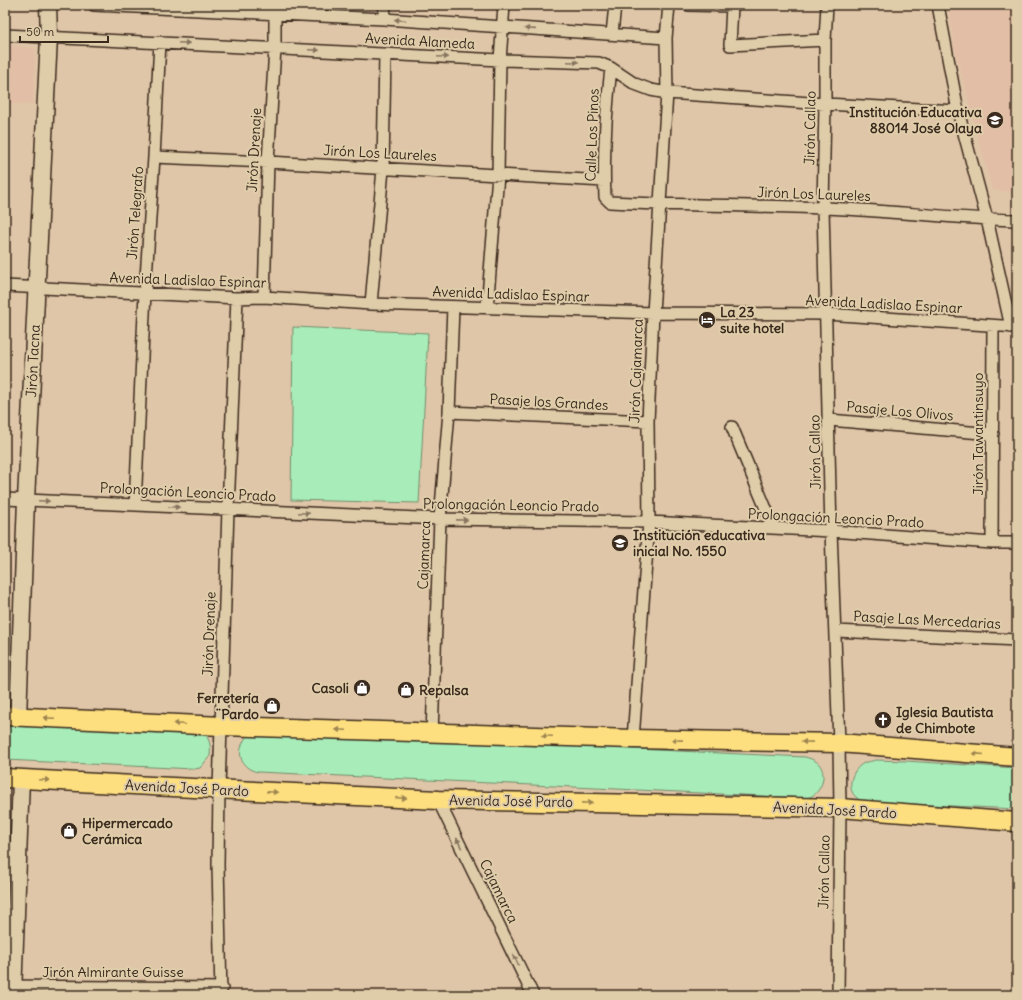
<svg xmlns="http://www.w3.org/2000/svg" width="1022" height="1000" viewBox="0 0 1022 1000" font-family="Delius,sans-serif">
  <style>
    .built { fill: #e2bea6 }
    .green { fill: #a8edb9; stroke: #728c6c }
    .lines { fill: none; stroke-linecap: round; stroke-linejoin: round }
    .street-casing { stroke: #3b2a1e; stroke-width: 14 }
    .secondary-casing { stroke: #3b2a1e; stroke-width: 19 }
    .primary-casing { stroke: #3b2a1e; stroke-width: 21 }
    .street { stroke: #dfcdaa; stroke-width: 11 }
    .secondary { stroke: #dfcdaa; stroke-width: 16 }
    .primary { stroke: #fedf80; stroke-width: 18 }
    .oneway { fill: #85735d }
    .oneway2 { fill: #9c844f }
    .labels { text-anchor: middle; dominant-baseline: central; stroke-width: 4; stroke-linejoin: round; paint-order: stroke }
    .street-label { font-size: 14px; fill: #3b2a1e; stroke: #dfcdaa }
    .poi-label { font-size: 14px; font-weight: bold; fill: #3b2a1e; stroke: #dfcdaa; text-anchor: start }
  </style>
  <rect width="100%" height="100%" fill="#e0c6a8"/>
  <filter id="ink" filterUnits="userSpaceOnUse"><feTurbulence type="fractalNoise" baseFrequency=".025" numOctaves="2"/><feDisplacementMap in="SourceGraphic" scale="8" xChannelSelector="R" yChannelSelector="G"/><feConvolveMatrix kernelMatrix="1 2 1 2 8 2 1 2 1" color-interpolation-filters="sRGB"/></filter>
  <g filter="url(#ink)">
    <path class="built" d="M 948,5 L 1017,5 L 1017,193 L 992,190 L 955,50 Z
      M 5,45 L 36,48 L 33,104 L 5,103 Z
      M 5,609 L 8,609 L 5,677 Z"/>
    <path class="green" d="M 293,327 L 428,333 L 419,503 L 291,500 Z
      M 5,720 L 203,731 C 210,740 211,745 210,756 L 200,768 L 194,769 L 5,760 Z
      M 249,734 L 464,741 L 805,757 C 812,759 818,761 821,767 C 827,779 819,796 806,798 L 258,772 C 237,768 236,747 249,734 Z
      M 876,760 L 905,761 L 1017,768 L 1017,809 L 866,802 C 863,801 859,800 857,798 C 845,789 852,769 864,763 C 867,762 872,761 876,760 Z"/>
    <g class="lines">
      <defs>
        <path id="street" d="M 94,5 L 384,19 L 666,38
          M 688,5 L 732,6 L 730,45 L 825,40
          M 827,5 L 825,40 L 825,104 L 823,208 L 831,531 L 839,743 L 840,808 L 838,995
          M 938,5 L 958,111 L 987,219 L 1011,327
          M 384,19 L 385,5
          M 612,34 L 615,5
          M 5,35 L 500,60 L 599,63 L 611,68 L 635,84 L 651,90 L 667,93 L 825,104 L 958,111
          M 611,68 C 606,111 603,155 605,197 L 610,202 C 681,206 752,205 823,208 C 888,210 952,219 1017,220
          M 154,157 L 268,162 L 604,181
          M 5,286 L 237,298 L 264,297 L 371,304 L 653,313 L 826,314 L 1017,327
          M 264,297 L 268,162 L 275,48 L 275,5
          M 371,304 L 383,169 L 385,54
          M 487,308 L 498,175 L 500,60 L 504,5
          M 449,412 L 648,421
          M 829,420 L 993,434
          M 732,427 L 774,528
          M 5,499 L 440,519 L 649,522 L 831,531 L 992,543 L 1017,543
          M 135,505 L 145,293 L 154,157 L 160,42
          M 992,543 L 993,326
          M 836,631 L 1017,640
          M 432,733 L 440,519 L 449,412 L 453,307
          M 633,739 L 649,522 L 648,421 L 653,313 L 667,93 L 666,38 L 669,5
          M 438,800 L 533,995
          M 5,986 L 222,988
          M 221,995 L 218,865 L 219,789 L 228,509 L 237,298"/>
        <path id="secondary" d="M 18,717 L 26,500 L 49,37 L 48,5
          M 13,995 L 21,779"/>
        <path id="primary" d="M 5,716 L 222,726 L 633,739 L 839,743 L 1017,757
          M 5,778 L 152,786 L 438,800 L 840,808 L 1017,822"/>
      </defs>
      <use href="#street" class="street-casing"/>
      <use href="#secondary" class="secondary-casing"/>
      <use href="#primary" class="primary-casing"/>
      <use href="#street" class="street"/>
      <use href="#secondary" class="secondary"/>
      <use href="#primary" class="primary"/>
    </g>
    <defs><path id="oneway-solid" d="M-6-.8H1V-3.2L6.5 0L1 3.2V.8H-6Z"/></defs>
    <g class="oneway">
      <use href="#oneway-solid" transform="translate(400 20) rotate(-176)"/>
      <use href="#oneway-solid" transform="translate(530 29) rotate(-176)"/>
      <use href="#oneway-solid" transform="translate(184 43) rotate(3)"/>
      <use href="#oneway-solid" transform="translate(314 50) rotate(3)"/>
      <use href="#oneway-solid" transform="translate(443 57) rotate(3)"/>
      <use href="#oneway-solid" transform="translate(573 62) rotate(2)"/>
      <use href="#oneway-solid" transform="translate(44 501) rotate(3)"/>
      <use href="#oneway-solid" transform="translate(174 507) rotate(3)"/>
      <use href="#oneway-solid" transform="translate(304 513) rotate(3)"/>
      <use href="#oneway-solid" transform="translate(462 520) rotate(1)"/>
      <use href="#oneway-solid" transform="translate(459 843) rotate(-116)"/>
      <use href="#oneway-solid" transform="translate(516 960) rotate(-116)"/>
    </g>
    <g class="oneway2">
      <use href="#oneway-solid" transform="translate(49 718) rotate(-177)"/>
      <use href="#oneway-solid" transform="translate(179 724) rotate(-177)"/>
      <use href="#oneway-solid" transform="translate(341 730) rotate(-178)"/>
      <use href="#oneway-solid" transform="translate(547 736) rotate(-178)"/>
      <use href="#oneway-solid" transform="translate(677 740) rotate(-179)"/>
      <use href="#oneway-solid" transform="translate(807 742) rotate(-179)"/>
      <use href="#oneway-solid" transform="translate(978 754) rotate(-175)"/>
      <use href="#oneway-solid" transform="translate(44 780) rotate(3)"/>
      <use href="#oneway-solid" transform="translate(272 792) rotate(3)"/>
      <use href="#oneway-solid" transform="translate(401 798) rotate(3)"/>
      <use href="#oneway-solid" transform="translate(587 803) rotate(1)"/>
    </g>
  </g>
  <defs>
    <symbol id="school-disc" viewBox="-11 -11 22 22"><circle r="9.5" fill="#3b2a1e" stroke="#dfcdaa"/><path d="M0-5L7-2L0 1L-7-2ZM-4 1L0 2.5L4 1V4Q0 6-4 4Z" fill="#fff"/></symbol>
    <symbol id="hotel-disc" viewBox="-11 -11 22 22"><circle r="9.5" fill="#3b2a1e" stroke="#dfcdaa"/><path d="M-6-4.5h1.5V1H6V5H4.5V3h-9V5H-6ZM-4 0a1.8 1.8 0 1 1 3.6 0ZM.5 0V-2.5h3Q6-2.5 6 0Z" fill="#fff"/></symbol>
    <symbol id="shop-disc" viewBox="-11 -11 22 22"><circle r="9.5" fill="#3b2a1e" stroke="#dfcdaa"/><path d="M-5-2.5h2.3a2.7 3.5 0 0 1 5.4 0H5L5.5 6h-11ZM-1.5-2.5h3a1.5 2.3 0 0 0-3 0Z" fill="#fff"/></symbol>
    <symbol id="church-disc" viewBox="-11 -11 22 22"><circle r="9.5" fill="#3b2a1e" stroke="#dfcdaa"/><path d="M-1.2-6h2.4v3.5h3.3v2.4h-3.3V6h-2.4V-.1h-3.3v-2.4h3.3Z" fill="#fff"/></symbol>
  </defs>
  <g fill-rule="evenodd">
    <use href="#school-disc" x="985" y="110" width="20" height="20"/>
    <use href="#hotel-disc" x="697" y="310" width="20" height="20"/>
    <use href="#school-disc" x="610" y="533" width="20" height="20"/>
    <use href="#shop-disc" x="352" y="678" width="20" height="20"/>
    <use href="#shop-disc" x="396" y="680" width="20" height="20"/>
    <use href="#shop-disc" x="262" y="696" width="20" height="20"/>
    <use href="#church-disc" x="873" y="710" width="20" height="20"/>
    <use href="#shop-disc" x="59" y="821" width="20" height="20"/>
  </g>
  <g class="labels">
    <g class="street-label">
      <text transform="translate(420 41) rotate(3)">Avenida Alameda</text>
      <text transform="translate(810 128) rotate(-89)">Jirón Callao</text>
      <text transform="translate(592 135) rotate(-88)">Calle Los Pinos</text>
      <text transform="translate(254 150) rotate(-87)">Jirón Drenaje</text>
      <text transform="translate(380 153) rotate(3)">Jirón Los Laureles</text>
      <text transform="translate(814 194) rotate(2)">Jirón Los Laureles</text>
      <text transform="translate(135 213) rotate(-86)">Jirón Telegrafo</text>
      <text transform="translate(188 280) rotate(2)">Avenida Ladislao Espinar</text>
      <text transform="translate(511 294) rotate(2)">Avenida Ladislao Espinar</text>
      <text transform="translate(884 304) rotate(3)">Avenida Ladislao Espinar</text>
      <text transform="translate(33 361) rotate(-87)">Jirón Tacna</text>
      <text transform="translate(636 371) rotate(-88)">Jirón Cajamarca</text>
      <text transform="translate(549 402) rotate(3)">Pasaje los Grandes</text>
      <text transform="translate(900 411) rotate(5)">Pasaje Los Olivos</text>
      <text transform="translate(978 434) rotate(-90)">Jirón Tawantinsuyo</text>
      <text transform="translate(815 452) rotate(-91)">Jirón Callao</text>
      <text transform="translate(188 492) rotate(3)">Prolongación Leoncio Prado</text>
      <text transform="translate(511 505) rotate(1)">Prolongación Leoncio Prado</text>
      <text transform="translate(836 518) rotate(3)">Prolongación Leoncio Prado</text>
      <text transform="translate(424 555) rotate(-88)">Cajamarca</text>
      <text transform="translate(927 620) rotate(3)">Pasaje Las Mercedarias</text>
      <text transform="translate(209 634) rotate(-88)">Jirón Drenaje</text>
      <text transform="translate(187 788) rotate(3)">Avenida José Pardo</text>
      <text transform="translate(511 801) rotate(1)">Avenida José Pardo</text>
      <text transform="translate(835 810) rotate(3)">Avenida José Pardo</text>
      <text transform="translate(824 872) rotate(-89)">Jirón Callao</text>
      <text transform="translate(499 891) rotate(64)">Cajamarca</text>
      <text x="113" y="972">Jirón Almirante Guisse</text>
    </g>
    <g class="poi-label">
      <text x="982" y="112" text-anchor="end">Institución Educativa<tspan x="982" dy="16">88014 José Olaya</tspan></text>
      <text x="720" y="312">La 23<tspan x="720" dy="16">suite hotel</tspan></text>
      <text x="633" y="535">Institución educativa<tspan x="633" dy="16">inicial No. 1550</tspan></text>
      <text x="349" y="688" text-anchor="end">Casoli</text>
      <text x="419" y="690">Repalsa</text>
      <text x="259" y="698" text-anchor="end">Ferretería<tspan x="259" dy="16">¨Pardo</tspan></text>
      <text x="896" y="712">Iglesia Bautista<tspan x="896" dy="16">de Chimbote</tspan></text>
      <text x="82" y="823">Hipermercado<tspan x="82" dy="16">Cerámica</tspan></text>
    </g>
  </g>
  <rect width="1022" height="1000" fill="none" stroke="#dfcdaa" stroke-width="20"/>
  <rect x="10" y="10" width="1002" height="980" fill="none" stroke="#3b2a1e" stroke-width="1.5" filter="url(#ink)"/>
  <path d="M20 36v6h88v-6" fill="none" stroke="#3b2a1e" stroke-width="2"/>
  <text x="26" y="36" font-size="12" fill="#3b2a1e" stroke="#dfcdaa" stroke-width="3" paint-order="stroke">50 m</text>
</svg>
